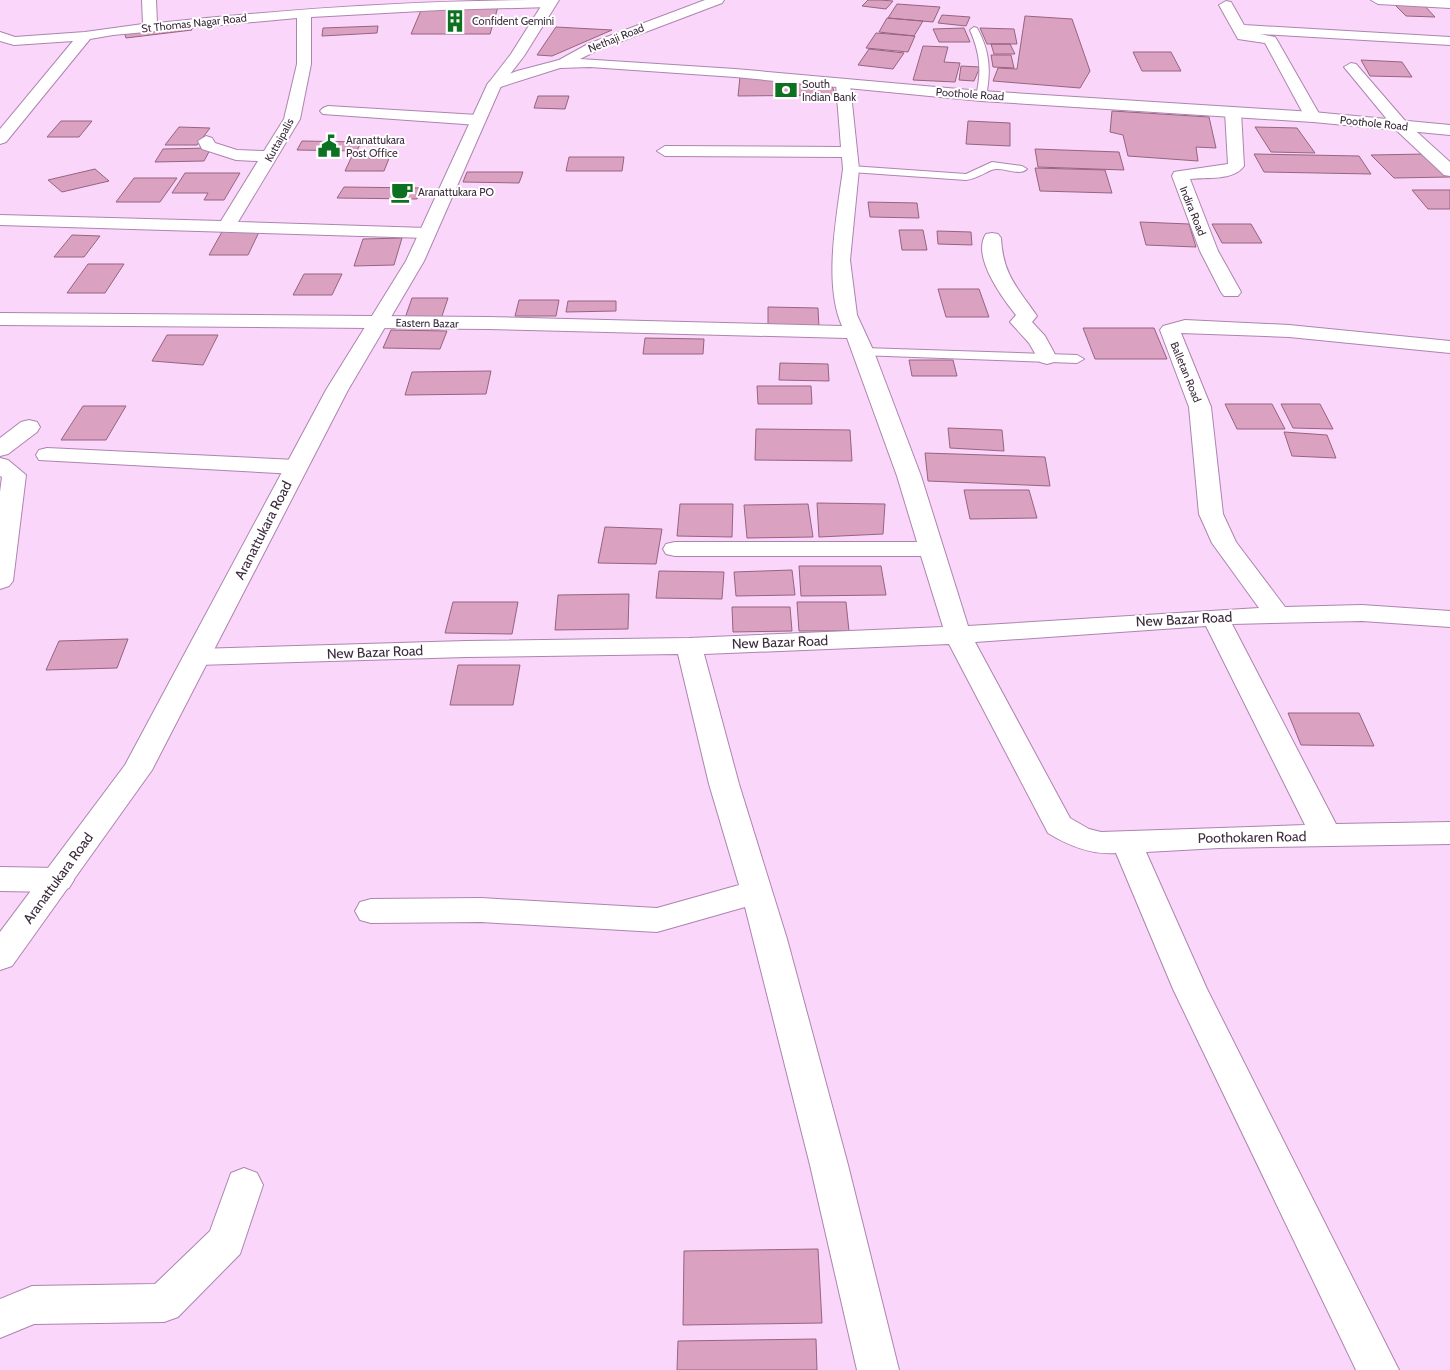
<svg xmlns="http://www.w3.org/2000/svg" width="1450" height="1370" viewBox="0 0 1450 1370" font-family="Cabin,sans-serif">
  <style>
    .building { fill: #daa2c0; stroke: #966380 }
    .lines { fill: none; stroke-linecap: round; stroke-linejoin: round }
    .service-casing { stroke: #ad84af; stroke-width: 2 }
    .minor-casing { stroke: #ad84af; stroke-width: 2 }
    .tertiary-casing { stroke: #ad84af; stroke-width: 2 }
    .secondary-casing { stroke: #ad84af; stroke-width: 2 }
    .service { fill: #fff; fill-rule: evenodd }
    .minor { fill: #fff; fill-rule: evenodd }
    .tertiary { fill: #fff; fill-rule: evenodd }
    .secondary { fill: #fff; fill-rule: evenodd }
    .labels { text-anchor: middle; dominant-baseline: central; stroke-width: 4; stroke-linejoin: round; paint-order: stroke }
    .far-poi-label { font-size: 11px; fill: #3d2c3e; stroke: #fff; text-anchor: start }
    .far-street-label { font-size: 11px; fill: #3d2c3e; stroke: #fff }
    .street-label { font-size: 14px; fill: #3d2c3e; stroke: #fff }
  </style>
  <rect width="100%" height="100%" fill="#f9d6fa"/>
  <path class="building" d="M 868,0 L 880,0 L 893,1 L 886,9 L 862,6 Z
    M 897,4 L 940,7 L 933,22 L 888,18 Z
    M 1394,4 L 1423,4 L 1435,17 L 1406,16 Z
    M 498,7 L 490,34 L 411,34 L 422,8 Z
    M 942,15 L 970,17 L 966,26 L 938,23 Z
    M 1025,16 L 1072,19 L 1090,71 L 1080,88 L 993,81 L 998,68 L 1017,69 Z
    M 887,18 L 923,21 L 914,36 L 879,32 Z
    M 189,25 L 192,30 L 126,38 L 124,32 Z
    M 378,26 L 377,33 L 322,36 L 323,28 Z
    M 556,27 L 612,30 L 552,56 L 537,55 Z
    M 964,28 L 970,42 L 939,42 L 933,29 Z
    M 980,28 L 1014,29 L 1017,44 L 987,44 Z
    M 876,33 L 915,36 L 908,52 L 866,48 Z
    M 991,44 L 1010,44 L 1015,54 L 994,54 Z
    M 923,46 L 948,47 L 944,62 L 960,63 L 955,82 L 913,80 Z
    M 869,49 L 904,53 L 893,69 L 858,65 Z
    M 1133,52 L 1171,52 L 1181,71 L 1142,71 Z
    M 991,55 L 1011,55 L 1014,68 L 993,67 Z
    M 1361,60 L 1402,62 L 1412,77 L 1370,76 Z
    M 961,66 L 980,67 L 974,81 L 959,80 Z
    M 740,77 L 832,85 L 835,95 L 738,96 Z
    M 538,96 L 569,96 L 565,109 L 534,108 Z
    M 1112,111 L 1209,117 L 1216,148 L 1196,147 L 1198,161 L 1128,156 L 1123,135 L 1110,132 Z
    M 61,121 L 92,121 L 79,137 L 47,137 Z
    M 968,121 L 1010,123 L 1010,146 L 966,144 Z
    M 179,127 L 210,128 L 197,145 L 165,145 Z
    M 1255,127 L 1297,128 L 1315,153 L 1271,152 Z
    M 302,141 L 361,142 L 357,151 L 297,150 Z
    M 211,148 L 204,161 L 155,162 L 163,149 Z
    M 1035,149 L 1119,152 L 1124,170 L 1038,167 Z
    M 1254,154 L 1359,156 L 1371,174 L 1264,172 Z
    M 1426,154 L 1450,177 L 1394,178 L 1371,155 Z
    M 352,156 L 390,156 L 384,171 L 345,171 Z
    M 569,157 L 624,157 L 622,171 L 566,171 Z
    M 1035,168 L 1105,170 L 1112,193 L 1040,191 Z
    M 95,169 L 109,181 L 62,192 L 48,180 Z
    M 467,172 L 523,172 L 519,183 L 463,182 Z
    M 185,173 L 240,173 L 224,200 L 204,200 L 208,193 L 172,193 Z
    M 134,178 L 177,178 L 160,202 L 116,202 Z
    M 344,187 L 422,188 L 417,199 L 337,198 Z
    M 1412,190 L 1450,190 L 1450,209 L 1428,209 Z
    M 868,202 L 917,203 L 919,218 L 870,217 Z
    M 1140,222 L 1189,224 L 1196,247 L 1146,245 Z
    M 1212,224 L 1251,224 L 1262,243 L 1222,243 Z
    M 223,230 L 260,230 L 248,255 L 209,255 Z
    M 899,230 L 923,230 L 927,250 L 902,250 Z
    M 937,231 L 971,232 L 972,245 L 938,244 Z
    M 72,235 L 100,236 L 84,257 L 54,257 Z
    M 402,238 L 394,265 L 354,266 L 363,239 Z
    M 88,264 L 124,264 L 105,293 L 67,293 Z
    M 304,274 L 342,274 L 332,295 L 293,295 Z
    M 938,289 L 979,289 L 989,317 L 946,317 Z
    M 412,298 L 448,298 L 441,319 L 405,318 Z
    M 519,300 L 559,300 L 556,316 L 515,316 Z
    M 568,301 L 616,301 L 616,311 L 566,312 Z
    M 768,307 L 818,308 L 819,328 L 768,328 Z
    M 1083,328 L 1154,328 L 1167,359 L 1095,359 Z
    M 391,330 L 447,331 L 440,349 L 383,348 Z
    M 167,335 L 218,335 L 203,365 L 152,361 Z
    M 645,338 L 704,339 L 703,354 L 643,354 Z
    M 909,360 L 953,360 L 957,376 L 912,376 Z
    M 780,363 L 828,364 L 829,381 L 779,380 Z
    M 491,371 L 486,394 L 405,395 L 412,372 Z
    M 757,386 L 811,386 L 812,404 L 758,404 Z
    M 1225,404 L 1272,404 L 1285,429 L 1237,429 Z
    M 1281,404 L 1320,404 L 1333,429 L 1293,428 Z
    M 83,406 L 126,406 L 106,440 L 61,440 Z
    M 948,428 L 1002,430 L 1004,451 L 950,448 Z
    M 756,429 L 850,430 L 852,461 L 755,460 Z
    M 1284,432 L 1327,435 L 1336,458 L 1292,456 Z
    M 925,453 L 1045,457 L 1050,486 L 928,481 Z
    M 964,490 L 1029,490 L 1037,518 L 970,519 Z
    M 817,503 L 885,504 L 883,534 L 819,537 Z
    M 680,504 L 733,504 L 732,537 L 677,536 Z
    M 808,504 L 813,537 L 747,538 L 744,505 Z
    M 605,527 L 662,529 L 656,564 L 598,563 Z
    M 799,566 L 881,566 L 886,595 L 801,596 Z
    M 792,570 L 795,595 L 736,596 L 734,572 Z
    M 659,571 L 724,572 L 722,599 L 656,598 Z
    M 629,594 L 628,629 L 555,630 L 558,595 Z
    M 453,602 L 518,602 L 512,634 L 445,633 Z
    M 797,602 L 846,602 L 849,631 L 799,631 Z
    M 732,607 L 790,607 L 792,631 L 733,632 Z
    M 128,639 L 117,668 L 46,670 L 59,641 Z
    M 458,665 L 520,665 L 513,705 L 450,705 Z
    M 1288,713 L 1359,713 L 1374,746 L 1301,745 Z
    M 818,1249 L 822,1323 L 683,1325 L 684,1251 Z
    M 816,1339 L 817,1370 L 677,1370 L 678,1341 Z"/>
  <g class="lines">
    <defs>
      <path id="service" d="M 974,27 L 977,28 C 990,51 991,71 986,96 L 981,99 L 976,96 C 982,71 980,53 970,30 Z
        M 992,162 L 1022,166 L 1027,169 C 1020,176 1006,168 996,169 C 989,169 978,179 966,180 L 851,172 L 846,169 L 851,166 L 966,174 Z
        M 864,348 L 1077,355 L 1084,359 L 1077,363 L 859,355 L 857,352 Z"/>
      <path id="minor" d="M 142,0 L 156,0 L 157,23 C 289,9 420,0 554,0 L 557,3 L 550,7 L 440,10 L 311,17 L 311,64 L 300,119 L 238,222 L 427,228 L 433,229 L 436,233 L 433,237 L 427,238 L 0,225 L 0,215 L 221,221 L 258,161 L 236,160 L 202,149 L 198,141 L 206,136 L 212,138 L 215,143 L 237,150 L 264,151 L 284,119 L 297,64 L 297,18 L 113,35 L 90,39 L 6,142 L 0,144 L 0,129 L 73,41 L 14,45 L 0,41 L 0,32 L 15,37 L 85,32 L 143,24 Z
        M 1371,0 L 1450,0 L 1450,8 L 1378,4 Z
        M 1226,1 L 1231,2 L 1244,25 L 1450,37 L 1450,45 L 1260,34 L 1275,37 L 1277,40 L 1321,117 L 1313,122 L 1305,117 L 1265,43 L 1238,39 L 1219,5 Z
        M 1351,63 L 1356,64 L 1407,123 L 1450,162 L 1450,176 L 1444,175 L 1395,129 L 1344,67 Z
        M 843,80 L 850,84 L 859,169 L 850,260 L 857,315 L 874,352 L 921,476 L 968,626 L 1259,608 L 1212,543 L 1199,514 L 1189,407 L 1160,330 L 1163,326 L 1185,320 L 1289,325 L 1450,341 L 1450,353 L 1289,337 L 1181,333 L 1211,407 L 1223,514 L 1236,542 L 1285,607 L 1362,605 L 1450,611 L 1450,627 L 1362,621 L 1232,624 L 1336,824 L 1450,822 L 1450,844 L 1219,848 L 1146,852 L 1207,989 L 1399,1370 L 1356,1370 L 1173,989 L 1116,853 C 1091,855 1069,846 1048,833 L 949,644 L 704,654 L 739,784 L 787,939 L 848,1165 L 899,1370 L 857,1370 L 810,1165 L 745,907 L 657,932 L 481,922 L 371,923 L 360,920 L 355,911 L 360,902 L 371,899 L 481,898 L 657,908 L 739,885 L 709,784 L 678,654 L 466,657 L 197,665 L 187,663 L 184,657 L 187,651 L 197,649 L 466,641 L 689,638 L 943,627 L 921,556 L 675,556 L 666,554 L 663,549 L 666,544 L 675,542 L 917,542 L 897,476 L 847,338 L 488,329 L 0,325 L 0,313 L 488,317 L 842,326 C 823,283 837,215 843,169 L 842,157 L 665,156 L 657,151 L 665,146 L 841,147 L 836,84 ZM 1206,626 L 1305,825 L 1101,832 L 1089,829 L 1070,818 L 975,642 Z
        M 328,106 L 478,115 L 486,120 L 478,125 L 323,114 L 320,111 L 323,108 Z
        M 1233,107 L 1241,112 L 1244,166 C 1234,181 1206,177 1190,179 L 1218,251 L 1241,292 L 1238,296 L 1224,296 L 1221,292 L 1200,251 L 1172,176 L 1174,172 L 1180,171 L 1228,164 L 1225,112 Z
        M 992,233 L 998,234 L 1001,238 C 1003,275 1017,287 1037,316 L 1032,322 L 1045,336 L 1057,358 L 1054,362 L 1047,364 L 1040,362 L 1029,343 L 1010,322 L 1016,315 C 1003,299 971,256 986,234 Z
        M 29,420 L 37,422 L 40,427 L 37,432 L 8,454 L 0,456 L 0,438 L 21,422 Z
        M 47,448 L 296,460 L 304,462 L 307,467 L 304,472 L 296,474 L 39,460 L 36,455 L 39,450 Z
        M 0,458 L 8,460 L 26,475 L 13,581 L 9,586 L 0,589 L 0,492 L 2,477 L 0,476 Z
        M 0,867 L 58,868 L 69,872 L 74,880 L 69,888 L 58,892 L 0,891 Z
        M 244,1168 L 257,1173 L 263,1185 L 240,1254 L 178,1317 L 164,1322 L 34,1324 L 0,1338 L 0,1299 L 32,1286 L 155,1284 L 210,1231 L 231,1173 Z"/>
      <path id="tertiary" d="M 705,0 L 724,0 L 722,3 L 598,50 L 580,59 L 735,69 L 981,91 L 1313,112 L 1450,125 L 1450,135 L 1313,122 L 981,101 L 735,77 L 590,67 L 560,68 L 494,89 L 487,85 L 489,82 L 517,71 L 559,60 L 588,44 Z"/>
      <path id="secondary" d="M 545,0 L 559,0 L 524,56 L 501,86 L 424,261 L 348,390 L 152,770 L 12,966 L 0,970 L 0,932 L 125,765 L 326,390 L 406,261 L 487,85 L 511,54 Z"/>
    </defs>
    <use href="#service" class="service-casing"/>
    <use href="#minor" class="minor-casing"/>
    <use href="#tertiary" class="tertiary-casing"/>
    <use href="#secondary" class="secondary-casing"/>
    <use href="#service" class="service"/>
    <use href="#minor" class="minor"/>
    <use href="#tertiary" class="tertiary"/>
    <use href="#secondary" class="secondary"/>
  </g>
  <defs>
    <symbol id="building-bare" viewBox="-9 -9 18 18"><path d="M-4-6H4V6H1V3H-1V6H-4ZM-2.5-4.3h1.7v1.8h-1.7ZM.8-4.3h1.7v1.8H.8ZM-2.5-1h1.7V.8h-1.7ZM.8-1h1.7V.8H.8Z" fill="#0c7120" stroke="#fff" stroke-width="2.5" paint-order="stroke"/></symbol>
    <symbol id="bank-bare" viewBox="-9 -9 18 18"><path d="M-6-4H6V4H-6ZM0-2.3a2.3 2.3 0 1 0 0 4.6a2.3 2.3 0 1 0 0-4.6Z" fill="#0c7120" stroke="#fff" stroke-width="2.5" paint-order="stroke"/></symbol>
    <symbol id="civic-bare" viewBox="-9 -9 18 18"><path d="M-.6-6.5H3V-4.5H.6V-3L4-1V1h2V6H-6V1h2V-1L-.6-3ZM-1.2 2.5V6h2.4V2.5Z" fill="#0c7120" stroke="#fff" stroke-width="2.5" paint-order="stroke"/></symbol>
    <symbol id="cafe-bare" viewBox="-9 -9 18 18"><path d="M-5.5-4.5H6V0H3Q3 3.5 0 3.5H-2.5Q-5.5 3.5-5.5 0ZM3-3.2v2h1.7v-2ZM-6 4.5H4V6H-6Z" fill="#0c7120" stroke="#fff" stroke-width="2.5" paint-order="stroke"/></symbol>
  </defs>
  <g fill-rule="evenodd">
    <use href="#building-bare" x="439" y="5" width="32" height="32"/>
    <use href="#bank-bare" x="770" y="74" width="32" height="32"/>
    <use href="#civic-bare" x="313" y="130" width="32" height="32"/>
    <use href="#cafe-bare" x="386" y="176" width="32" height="32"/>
  </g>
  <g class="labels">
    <g class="far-poi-label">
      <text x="472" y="21">Confident Gemini</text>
      <text x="802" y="84">South<tspan x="802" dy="13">Indian Bank</tspan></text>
      <text x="346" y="140">Aranattukara<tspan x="346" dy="13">Post Office</tspan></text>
      <text x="418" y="192">Aranattukara PO</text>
    </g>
    <g class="far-street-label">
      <text transform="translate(194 23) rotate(-6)">St Thomas Nagar Road</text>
      <text transform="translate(616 38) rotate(-22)">Nethaji Road</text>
      <text transform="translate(970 94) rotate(4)">Poothole Road</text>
      <text transform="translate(1374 123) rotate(6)">Poothole Road</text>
      <text transform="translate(279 140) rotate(-61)">Kuttaipalis</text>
      <text transform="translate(1193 211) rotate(68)">Indira Road</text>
      <text transform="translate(427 323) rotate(1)">Eastern Bazar</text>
      <text transform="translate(1186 372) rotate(68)">Balletan Road</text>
    </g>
    <g class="street-label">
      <text transform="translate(263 530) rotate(-63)">Aranattukara Road</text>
      <text transform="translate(1184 619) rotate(-3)">New Bazar Road</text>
      <text transform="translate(780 642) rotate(-2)">New Bazar Road</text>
      <text transform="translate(375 652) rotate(-2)">New Bazar Road</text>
      <text transform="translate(1252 837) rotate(-1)">Poothokaren Road</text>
      <text transform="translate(58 878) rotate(-54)">Aranattukara Road</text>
    </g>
  </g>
</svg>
